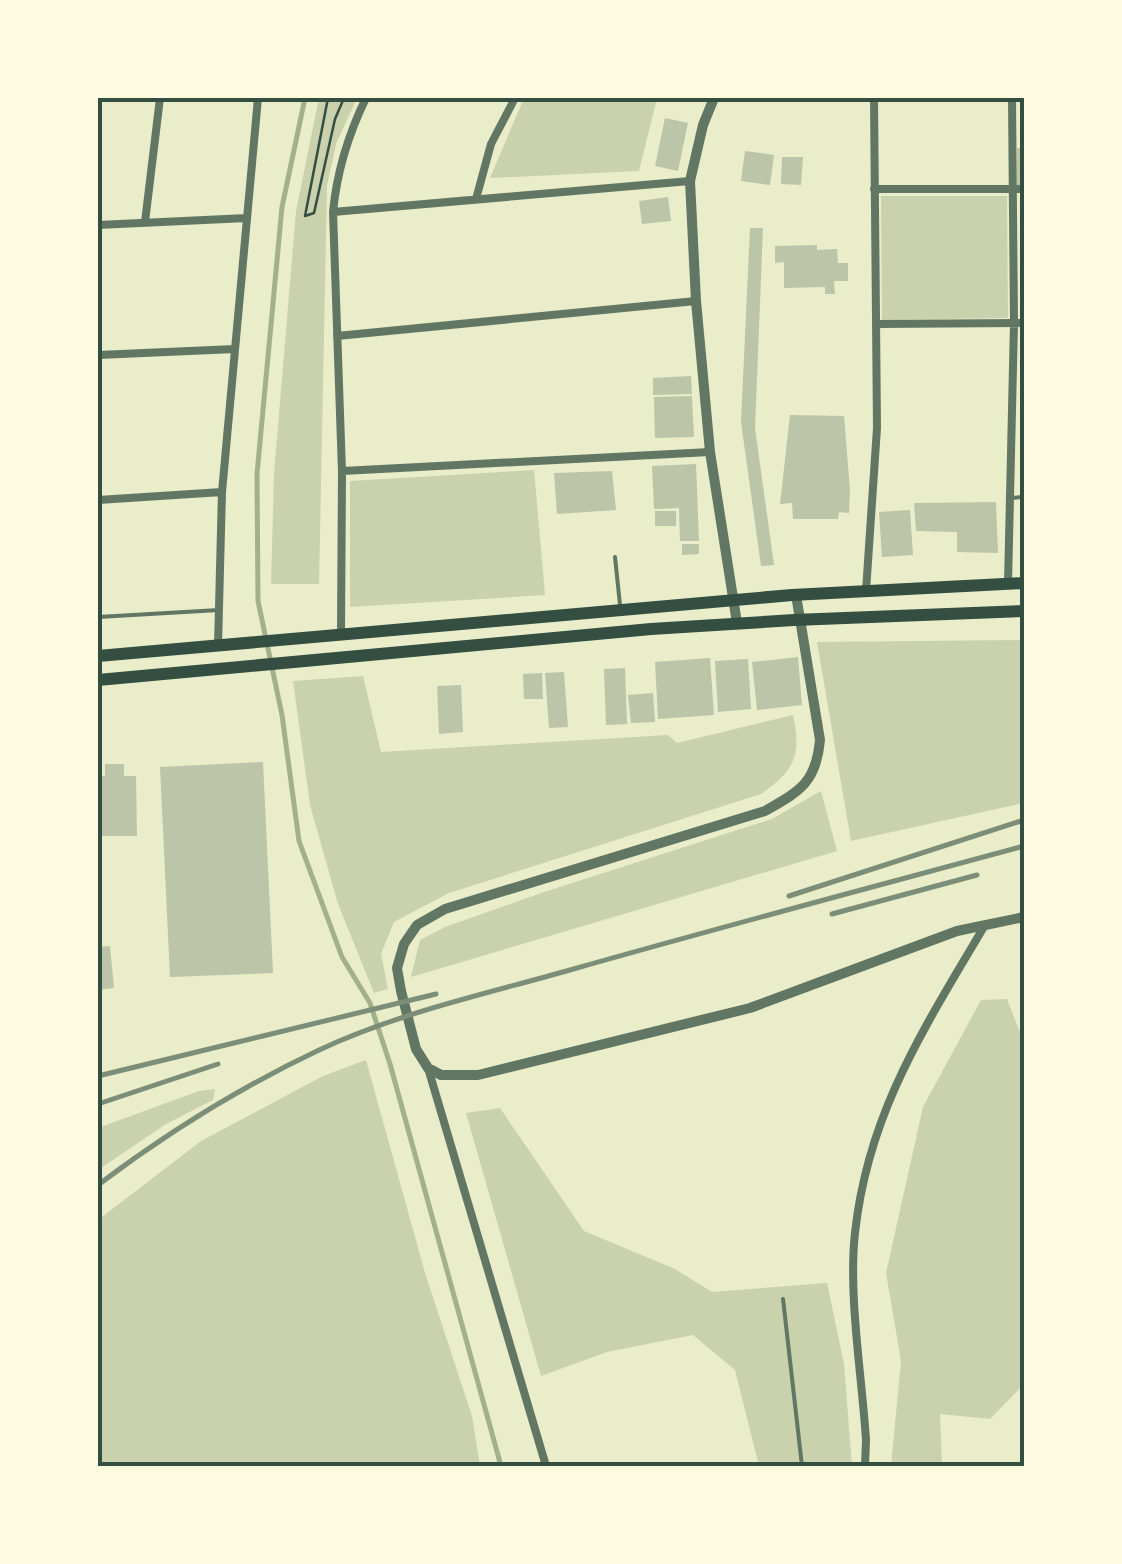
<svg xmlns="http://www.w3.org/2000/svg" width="1122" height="1564" viewBox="0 0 1122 1564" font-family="Quicksand,sans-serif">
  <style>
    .green { fill: #cad2ad }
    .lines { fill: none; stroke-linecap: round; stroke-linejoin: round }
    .stream { stroke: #a3b18a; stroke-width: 5 }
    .building { fill: #bcc5a7 }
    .path { stroke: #344e41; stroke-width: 2.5 }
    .service { stroke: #617663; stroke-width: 4 }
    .minor { stroke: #617663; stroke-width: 8 }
    .tertiary { stroke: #617663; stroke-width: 10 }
    .primary { stroke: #344e41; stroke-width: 12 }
    .rail { stroke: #7c8e77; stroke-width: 5 }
    .neatline { fill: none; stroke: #344e41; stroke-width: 4 }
  </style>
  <rect width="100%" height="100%" fill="#e9edc9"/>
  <path class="green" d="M 319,98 L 357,98 L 336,144 L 327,186 L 319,584 L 271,584 L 274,474 L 296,211 Z
    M 524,98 L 657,98 L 639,171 L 490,178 Z
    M 881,196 L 1007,196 L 1008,318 L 882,320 Z
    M 534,470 L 545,595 L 350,607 L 350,481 Z
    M 1024,640 L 1024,803 L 851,841 L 817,642 Z
    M 363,676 L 381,752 L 668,735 L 677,743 L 793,715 C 802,756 794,771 761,794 L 449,893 L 394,922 L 381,954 L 388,989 L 374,993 L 338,904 L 310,805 L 293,681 Z
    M 821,791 L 837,851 L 411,977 L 420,940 L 445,927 L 541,893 L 772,819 Z
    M 1007,999 L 1019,1030 L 1024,1033 L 1024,1384 L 990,1419 L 940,1414 L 942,1466 L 891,1466 L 901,1361 L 886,1273 L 923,1107 L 981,1000 Z
    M 366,1060 L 425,1273 L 472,1416 L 480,1466 L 98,1466 L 98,1220 L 201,1141 L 323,1076 Z
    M 215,1089 L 213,1100 L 166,1124 L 98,1170 L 98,1128 L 199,1091 Z
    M 500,1108 L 584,1231 L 675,1269 L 712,1292 L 827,1283 L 844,1364 L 852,1466 L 759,1466 L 735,1370 L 693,1335 L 607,1352 L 541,1376 L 466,1113 Z"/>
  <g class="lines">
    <path class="stream" d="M 305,98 L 282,207 L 257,474 L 258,601 L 282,715 L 299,841 L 342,957 L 370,1003 L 390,1064 L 501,1466"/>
  </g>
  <path class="building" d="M 665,118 L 688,123 L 678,171 L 655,166 Z
    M 1017,148 L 1024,148 L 1024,185 L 1017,185 Z
    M 745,151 L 774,155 L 770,185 L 741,181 Z
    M 782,157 L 803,157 L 801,185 L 781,184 Z
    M 668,197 L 671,221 L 642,224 L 639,201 Z
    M 750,228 L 763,228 L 755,428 L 774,565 L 761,566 L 741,422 Z
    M 817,245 L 817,250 L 837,249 L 838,263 L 848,263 L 848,281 L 834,281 L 835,294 L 825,294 L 825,287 L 784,288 L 784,262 L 775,263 L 775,246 Z
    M 691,376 L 692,394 L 653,395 L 653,378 Z
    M 692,396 L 694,437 L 655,438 L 654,397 Z
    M 790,415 L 844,416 L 850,490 L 849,513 L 839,512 L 838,519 L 793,519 L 792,503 L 780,504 Z
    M 696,464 L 699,541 L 680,541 L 679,508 L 654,509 L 652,466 Z
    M 612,471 L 616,510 L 557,514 L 554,473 Z
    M 996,502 L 998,553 L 957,552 L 957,532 L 916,531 L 914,503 Z
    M 910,510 L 913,555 L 882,557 L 879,512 Z
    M 655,511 L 676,511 L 676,526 L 655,526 Z
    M 682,544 L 699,544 L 699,554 L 682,555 Z
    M 798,657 L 802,705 L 757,710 L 752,662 Z
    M 710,658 L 714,715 L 658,719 L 655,662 Z
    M 748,659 L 751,709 L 718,712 L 715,661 Z
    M 625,668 L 627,724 L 606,725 L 604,669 Z
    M 564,672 L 568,727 L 549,728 L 545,673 Z
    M 542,673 L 543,699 L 524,699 L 523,674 Z
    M 461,685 L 463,732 L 439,734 L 437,686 Z
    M 653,693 L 655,722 L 631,723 L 628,695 Z
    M 263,762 L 273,973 L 170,977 L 160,767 Z
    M 105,764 L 124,764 L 124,776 L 136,776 L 137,836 L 98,836 L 98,776 L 105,776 Z
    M 110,946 L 114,988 L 98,990 L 98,947 Z"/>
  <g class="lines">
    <path class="path" d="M 328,98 L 305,216 L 314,213 L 335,119 L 344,98"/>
    <path class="service" d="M 1010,498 L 1024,497
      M 615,557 L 620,605
      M 98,617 L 219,610
      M 783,1299 L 802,1466"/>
    <path class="minor" d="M 874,189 L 1024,189
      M 476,199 L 491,144 L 515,98
      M 333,212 L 690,181
      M 145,222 L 160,98
      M 98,225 L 247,218
      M 876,324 L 1024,323
      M 337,336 L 696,301
      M 98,355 L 235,349
      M 342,471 L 710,452
      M 98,500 L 222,492
      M 1008,584 L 1014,323 L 1012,98
      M 866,591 L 877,428 L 874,98
      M 341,633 L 342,471 L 333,212 C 337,170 348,135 366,98
      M 218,646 L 222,492 L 258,98
      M 428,1068 L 546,1466
      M 865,1466 L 866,1440 C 862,1377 848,1294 855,1233 C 868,1112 925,1027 985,925"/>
    <path class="tertiary" d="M 714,98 L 703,125 L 690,181 L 696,301 L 710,452 L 737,623
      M 796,595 L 820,740 C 816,783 800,791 765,811 L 445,909 L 417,925 L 404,944 L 397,968 L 401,991 L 416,1049 L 428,1068 L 441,1075 L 478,1075 L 750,1008 L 957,931 L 1024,917"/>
    <path class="primary" d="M 98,656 L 792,595 L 1024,583
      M 98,680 L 651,629 L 794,620 L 1024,611"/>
    <path class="rail" d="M 789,896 L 1024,820
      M 832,914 L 977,875
      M 98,1076 L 436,994
      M 98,1104 L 218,1064
      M 98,1185 C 167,1133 239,1088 317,1051 C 397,1013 486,994 570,970 C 721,927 873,887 1024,846"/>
  </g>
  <rect width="1122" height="1564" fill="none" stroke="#fefae0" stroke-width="200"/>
  <rect x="100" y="100" width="922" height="1364" class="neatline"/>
</svg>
